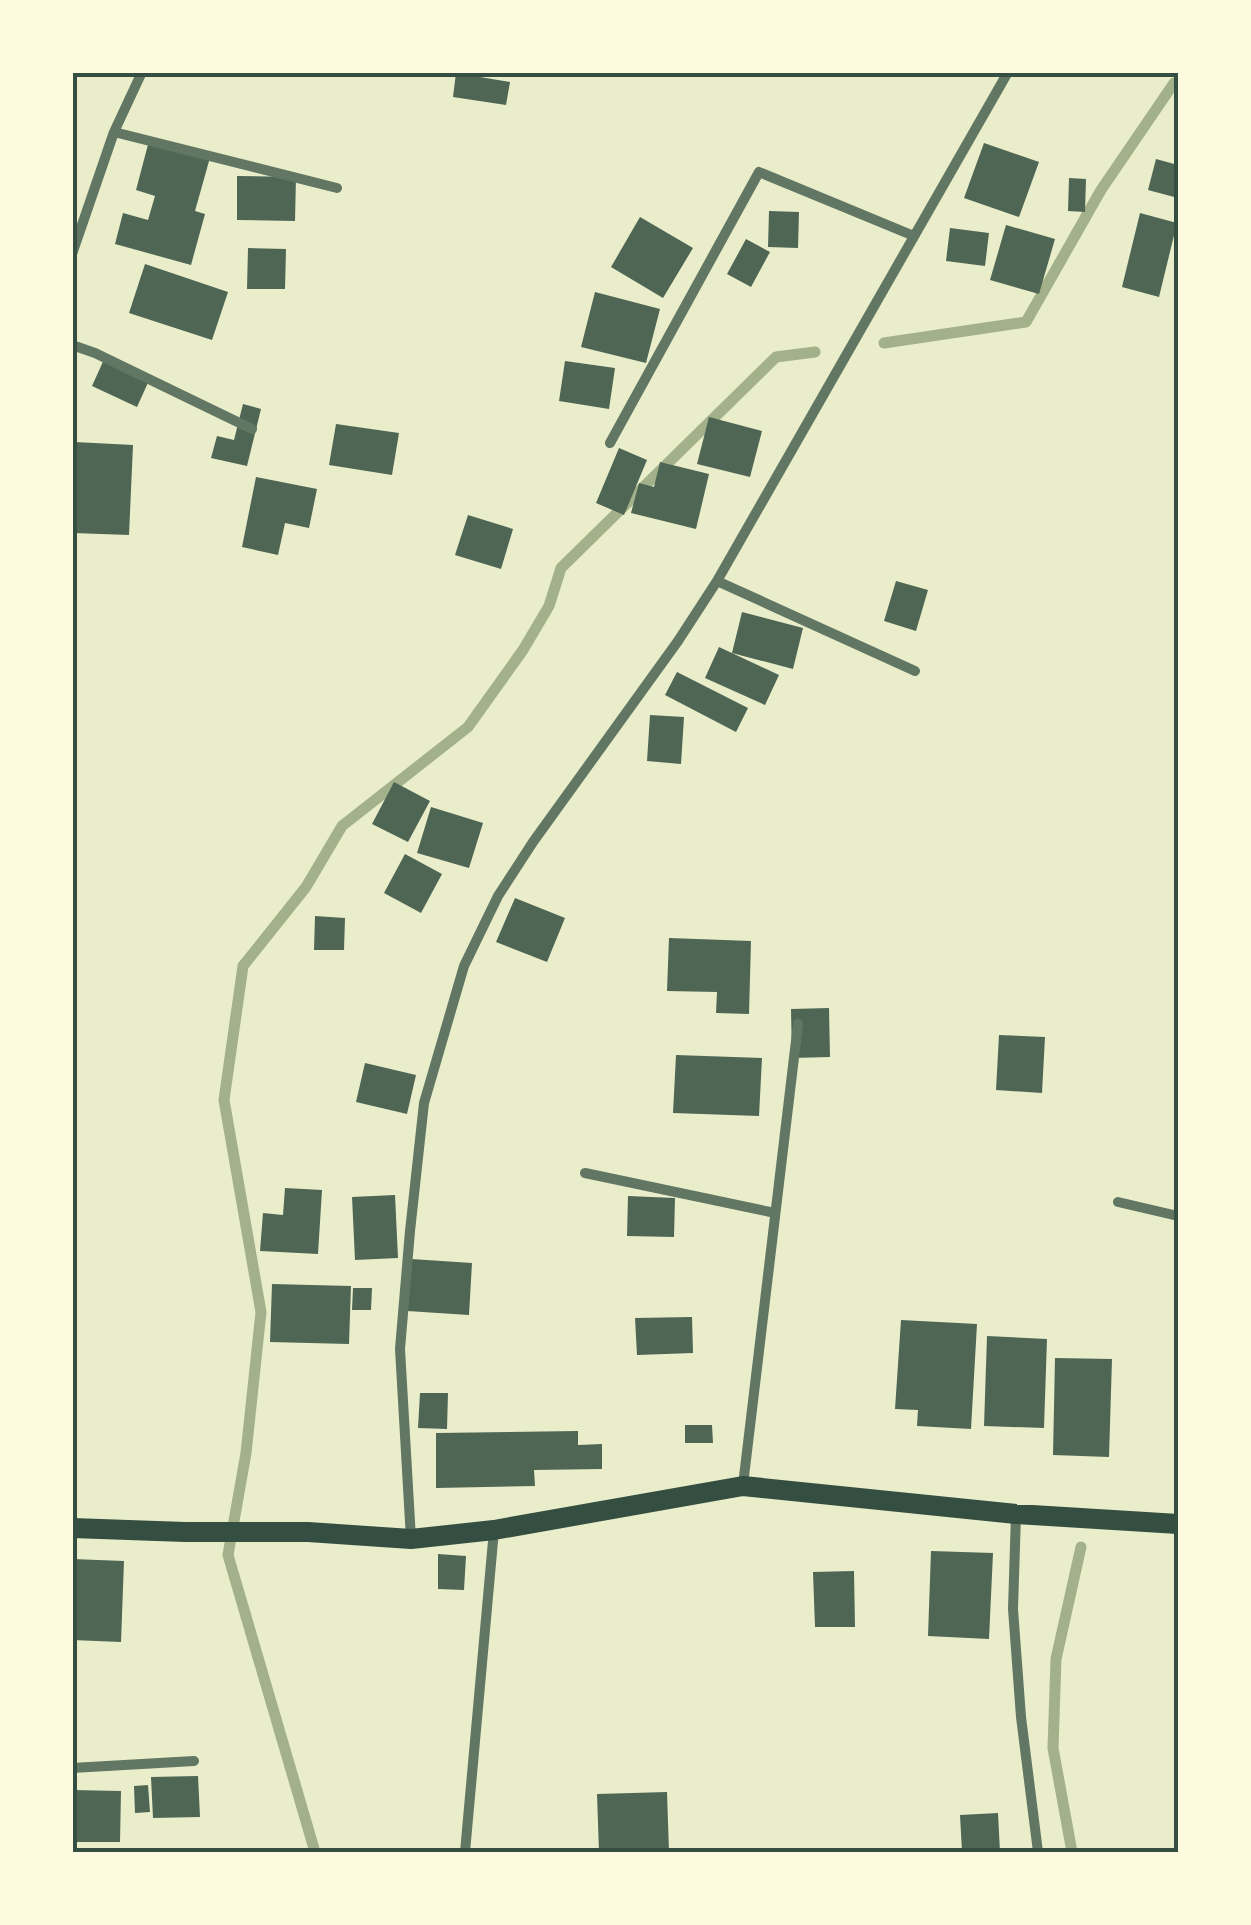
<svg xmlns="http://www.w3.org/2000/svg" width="1251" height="1925" viewBox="0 0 1251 1925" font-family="Figtree,sans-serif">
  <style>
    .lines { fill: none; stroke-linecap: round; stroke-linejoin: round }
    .stream { stroke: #a3b18a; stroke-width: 11 }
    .building { fill: #4f6655 }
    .minor { stroke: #617663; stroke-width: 10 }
    .secondary { stroke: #344e41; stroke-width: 20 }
    .neatline { fill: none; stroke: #344e41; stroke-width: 4 }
  </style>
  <rect width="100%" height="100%" fill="#e9edc9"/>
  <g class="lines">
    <path class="stream" d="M 884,343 L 1026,322 L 1101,190 L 1174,83 L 1178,83
      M 315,1852 L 228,1555 L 246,1453 L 261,1312 L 224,1100 L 243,966 L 306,887 L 342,826 L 468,727 L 523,650 L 549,606 L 561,568 L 776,357 L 815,352
      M 1072,1852 L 1053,1748 L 1056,1659 L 1081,1547"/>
  </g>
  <path class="building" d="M 456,73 L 510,82 L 506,105 L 453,97 Z
    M 150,137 L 211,154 L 195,211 L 205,214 L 191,265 L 115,244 L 123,213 L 148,220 L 155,196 L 136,190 Z
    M 984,143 L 1039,162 L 1019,217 L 964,198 Z
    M 1156,159 L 1178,165 L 1178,198 L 1148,190 Z
    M 237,176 L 296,177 L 295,221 L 237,220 Z
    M 1069,178 L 1086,179 L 1085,212 L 1068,211 Z
    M 769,211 L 799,212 L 798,248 L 768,247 Z
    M 1140,213 L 1177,223 L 1159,297 L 1122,287 Z
    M 640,217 L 693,248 L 663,298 L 611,267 Z
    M 1006,225 L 1055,239 L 1039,294 L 990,280 Z
    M 950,228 L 989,233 L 985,266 L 946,261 Z
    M 746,239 L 770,252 L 751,287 L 727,274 Z
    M 248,248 L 286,249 L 285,289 L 247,289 Z
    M 145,264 L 228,292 L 212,340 L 129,313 Z
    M 595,292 L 660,309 L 646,363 L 581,347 Z
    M 106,355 L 151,376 L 137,407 L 92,386 Z
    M 565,361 L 615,368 L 609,409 L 559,401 Z
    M 243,404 L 261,409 L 247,466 L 211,458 L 217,436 L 234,440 Z
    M 709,417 L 762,431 L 750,477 L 697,464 Z
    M 336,424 L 399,433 L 392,475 L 329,465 Z
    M 74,442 L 133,445 L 129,535 L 72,533 Z
    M 619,448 L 647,460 L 624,515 L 596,503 Z
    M 660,462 L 709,474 L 696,529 L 631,513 L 639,483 L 654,487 Z
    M 256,477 L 317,489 L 309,528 L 285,523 L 278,555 L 242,547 Z
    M 468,515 L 513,529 L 501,569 L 455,555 Z
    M 896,581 L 928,590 L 916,631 L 884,621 Z
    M 742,612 L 803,628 L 793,669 L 732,653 Z
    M 719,647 L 779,675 L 765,705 L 705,678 Z
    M 677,672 L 748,708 L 736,732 L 665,695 Z
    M 650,715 L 684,717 L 681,764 L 647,761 Z
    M 394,782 L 430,801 L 408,842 L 372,824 Z
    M 431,807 L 483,823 L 469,868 L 417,853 Z
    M 405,854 L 442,874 L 421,913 L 384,893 Z
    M 515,898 L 565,918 L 547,962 L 496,942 Z
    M 315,916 L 345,918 L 344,950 L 314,950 Z
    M 669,938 L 751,941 L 749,1014 L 716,1013 L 717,992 L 667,991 Z
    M 829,1008 L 830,1057 L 792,1058 L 791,1009 Z
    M 999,1035 L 1045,1037 L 1042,1093 L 996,1090 Z
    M 676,1055 L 762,1058 L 759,1116 L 673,1113 Z
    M 365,1063 L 416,1075 L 407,1114 L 356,1102 Z
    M 285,1188 L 322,1190 L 318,1254 L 260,1251 L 263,1213 L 283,1215 Z
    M 395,1195 L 398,1258 L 355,1260 L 352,1197 Z
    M 628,1196 L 675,1198 L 674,1237 L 627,1236 Z
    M 411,1259 L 472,1263 L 469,1315 L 407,1311 Z
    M 272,1284 L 351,1286 L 349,1344 L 270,1342 Z
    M 353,1288 L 372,1288 L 371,1310 L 352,1310 Z
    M 692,1317 L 693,1353 L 637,1355 L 635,1318 Z
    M 901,1320 L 977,1324 L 971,1429 L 917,1426 L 918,1410 L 895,1409 Z
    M 987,1336 L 1047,1339 L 1044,1428 L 984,1426 Z
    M 1055,1358 L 1112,1359 L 1109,1457 L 1053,1455 Z
    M 420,1393 L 448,1393 L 447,1429 L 418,1428 Z
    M 685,1425 L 712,1425 L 713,1443 L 685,1443 Z
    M 578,1431 L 578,1445 L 602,1444 L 602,1469 L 534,1470 L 535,1486 L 436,1488 L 436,1433 Z
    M 931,1551 L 993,1553 L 989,1639 L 928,1636 Z
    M 438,1554 L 466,1556 L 464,1590 L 438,1589 Z
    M 72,1559 L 124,1561 L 121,1642 L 72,1640 Z
    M 854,1571 L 855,1627 L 815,1627 L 813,1572 Z
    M 198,1776 L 200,1817 L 153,1818 L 151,1777 Z
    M 148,1785 L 150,1812 L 135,1813 L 134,1786 Z
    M 72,1790 L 121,1791 L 120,1842 L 72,1842 Z
    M 667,1792 L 669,1852 L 599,1852 L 597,1794 Z
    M 998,1813 L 1000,1852 L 962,1852 L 960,1815 Z"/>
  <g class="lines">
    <path class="minor" d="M 114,132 L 337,188
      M 72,254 L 114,132 L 142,72
      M 72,345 L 95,353 L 252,429
      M 610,443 L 759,172 L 914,236
      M 717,581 L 915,671
      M 585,1173 L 775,1213
      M 1118,1202 L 1178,1216
      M 743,1485 L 798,1024
      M 1016,1514 L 1013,1609 L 1021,1717 L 1038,1852
      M 411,1539 L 400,1349 L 410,1231 L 424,1103 L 464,966 L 498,896 L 533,842 L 678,641 L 717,581 L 1008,72
      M 72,1768 L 194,1761
      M 465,1852 L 494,1530"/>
    <path class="secondary" d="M 72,1528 L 185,1532 L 308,1532 L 411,1539 L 494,1530 L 743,1486 L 1016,1514 L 1178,1524"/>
  </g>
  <rect width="1251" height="1925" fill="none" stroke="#fefae0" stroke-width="150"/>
  <rect x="75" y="75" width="1101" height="1775" class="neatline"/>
</svg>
